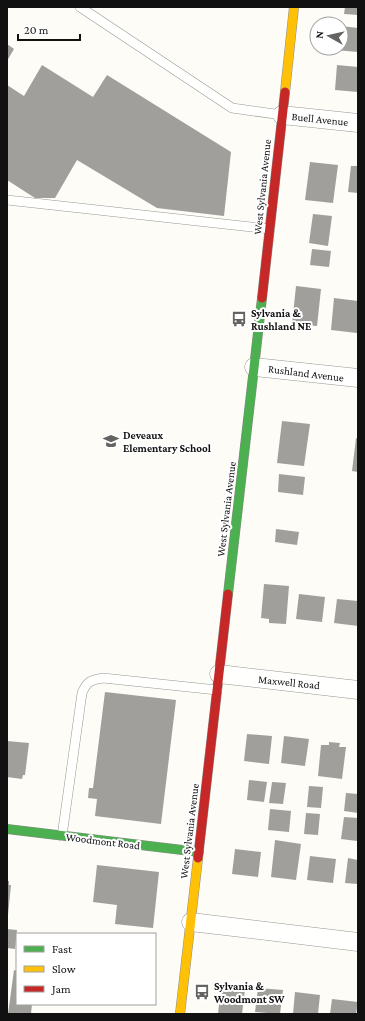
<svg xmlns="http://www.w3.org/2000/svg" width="365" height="1021" viewBox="0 0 365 1021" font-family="'Crimson Pro',serif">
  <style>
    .building { fill: #a19f9c }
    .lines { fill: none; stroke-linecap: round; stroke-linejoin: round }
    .lane-casing { stroke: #979795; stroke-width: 10 }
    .street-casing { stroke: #979795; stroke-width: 19 }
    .fast-casing { stroke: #8e8d8b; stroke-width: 10 }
    .slow-casing { stroke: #8e8d8b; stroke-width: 10 }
    .jam-casing { stroke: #8e8d8b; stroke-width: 10 }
    .lane { stroke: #fffffe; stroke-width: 9 }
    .street { stroke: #fffffe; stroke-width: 18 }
    .fast { stroke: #4caf50; stroke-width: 9 }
    .slow { stroke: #ffc107; stroke-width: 9 }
    .jam { stroke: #c62828; stroke-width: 9 }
    .labels { text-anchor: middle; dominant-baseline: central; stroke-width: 4; stroke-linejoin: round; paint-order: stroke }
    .street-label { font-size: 11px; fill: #111; stroke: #fff }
    .poi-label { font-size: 11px; font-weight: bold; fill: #111; stroke: #fff; text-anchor: start }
  </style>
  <rect width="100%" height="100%" fill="#fdfcf7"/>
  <path class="building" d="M 345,7 L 358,7 L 358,15 L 344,14 Z
    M 341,26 L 358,28 L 358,52 L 335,50 L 335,48 L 341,48 Z
    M 7,44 L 14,49 L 7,61 Z
    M 42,65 L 93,97 L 107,75 L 231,152 L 224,216 L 157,208 L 77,160 L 55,198 L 35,198 L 7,180 L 7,85 L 24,96 Z
    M 337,65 L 358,67 L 358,92 L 335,90 Z
    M 310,162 L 338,165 L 333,203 L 305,200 Z
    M 351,166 L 358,166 L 358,193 L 348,192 Z
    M 313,214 L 332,216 L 328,246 L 309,243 Z
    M 312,249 L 331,251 L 329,267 L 310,265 Z
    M 296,286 L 321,289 L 317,326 L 292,324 Z
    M 334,298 L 358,301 L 358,320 L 357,333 L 331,330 Z
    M 282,421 L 310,424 L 304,466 L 277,463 Z
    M 356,438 L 358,439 L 358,472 L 352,471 Z
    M 279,474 L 305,477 L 303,495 L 278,492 Z
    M 276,529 L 299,532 L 297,545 L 275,542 Z
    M 264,584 L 289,586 L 286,624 L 269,623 L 269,619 L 261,618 Z
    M 299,594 L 325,597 L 322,622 L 296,619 Z
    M 337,599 L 358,601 L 358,626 L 334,623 Z
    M 105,692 L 176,700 L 161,824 L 95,816 L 97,799 L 88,798 L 89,788 L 93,788 Z
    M 247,734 L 272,736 L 269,764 L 244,761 Z
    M 284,736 L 309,739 L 305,766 L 281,763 Z
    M 7,741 L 29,743 L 25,775 L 23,775 L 22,779 L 7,777 Z
    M 329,742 L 340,743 L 339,747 L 346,747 L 342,779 L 318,776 L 321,745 L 329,745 Z
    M 249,780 L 267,782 L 264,802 L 247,800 Z
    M 272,782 L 286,783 L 283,804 L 269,803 Z
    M 309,786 L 323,787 L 321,808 L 307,807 Z
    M 346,793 L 358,794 L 358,813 L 344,811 Z
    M 270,809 L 291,811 L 289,832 L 268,830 Z
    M 306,813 L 320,814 L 318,835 L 304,834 Z
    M 344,817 L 358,818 L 357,841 L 341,839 Z
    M 275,840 L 301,844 L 296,880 L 271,877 Z
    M 235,849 L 261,852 L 258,877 L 232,874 Z
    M 310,856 L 336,859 L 333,883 L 307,880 Z
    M 348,858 L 358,860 L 358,884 L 345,883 Z
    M 97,865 L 159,872 L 153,928 L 115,924 L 117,905 L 93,902 Z
    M 7,881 L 9,881 L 9,885 L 11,885 L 8,915 L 7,915 Z
    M 7,929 L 17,930 L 15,949 L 7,948 Z
    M 14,970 L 17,971 L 17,1004 L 32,1004 L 31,1014 L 8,1014 Z
    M 221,986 L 245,989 L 242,1014 L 218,1014 Z
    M 258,988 L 283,990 L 280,1014 L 255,1012 Z
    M 295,992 L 320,995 L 318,1014 L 293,1014 Z
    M 332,999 L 358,1002 L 356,1014 L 330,1014 Z"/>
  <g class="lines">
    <defs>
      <path id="lane" d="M 80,7 L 232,108 L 282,115
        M 7,200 L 270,229
        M 62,836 L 82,693 C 87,681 91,680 103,678 L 217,690"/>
      <path id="street" d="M 282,115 L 358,123
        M 254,367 L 358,378
        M 219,674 L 358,690
        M 191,922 L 358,942"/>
      <path id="fast" d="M 228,594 L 262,298
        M 7,829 L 199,852"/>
      <path id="slow" d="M 285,92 L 294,7
        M 180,1014 L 198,858"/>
      <path id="jam" d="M 262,298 L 285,92
        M 198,858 L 228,594"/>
    </defs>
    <use href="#lane" class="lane-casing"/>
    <use href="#street" class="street-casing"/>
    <use href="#fast" class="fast-casing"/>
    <use href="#slow" class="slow-casing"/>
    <use href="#jam" class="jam-casing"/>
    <use href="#lane" class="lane"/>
    <use href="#street" class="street"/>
    <use href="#fast" class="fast"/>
    <use href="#slow" class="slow"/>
    <use href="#jam" class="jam"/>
  </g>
  <defs>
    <symbol id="bus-bare" viewBox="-9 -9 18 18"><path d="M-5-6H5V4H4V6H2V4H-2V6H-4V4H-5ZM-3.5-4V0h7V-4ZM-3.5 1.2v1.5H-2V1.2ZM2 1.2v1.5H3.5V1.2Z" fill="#646362" stroke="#fff" stroke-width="2.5" paint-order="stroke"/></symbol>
    <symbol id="school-bare" viewBox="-9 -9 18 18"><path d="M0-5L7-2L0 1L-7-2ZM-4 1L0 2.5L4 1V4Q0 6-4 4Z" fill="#646362" stroke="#fff" stroke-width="2.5" paint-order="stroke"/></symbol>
  </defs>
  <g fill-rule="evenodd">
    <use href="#bus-bare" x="228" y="308" width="22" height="22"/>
    <use href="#school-bare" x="100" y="430" width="22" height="22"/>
    <use href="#bus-bare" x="191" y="981" width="22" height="22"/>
  </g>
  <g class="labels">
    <g class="street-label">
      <text transform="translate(320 119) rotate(6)">Buell Avenue</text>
      <text transform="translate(262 187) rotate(-84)">West Sylvania Avenue</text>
      <text transform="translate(306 373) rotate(7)">Rushland Avenue</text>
      <text transform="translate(226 509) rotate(-83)">West Sylvania Avenue</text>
      <text transform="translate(289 682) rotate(6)">Maxwell Road</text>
      <text transform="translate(189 831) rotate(-83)">West Sylvania Avenue</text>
      <text transform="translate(103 841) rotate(7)">Woodmont Road</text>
    </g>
    <g class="poi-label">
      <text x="251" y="313">Sylvania &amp;<tspan x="251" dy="13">Rushland NE</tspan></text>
      <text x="123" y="435">Deveaux<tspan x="123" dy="13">Elementary School</tspan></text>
      <text x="214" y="986">Sylvania &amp;<tspan x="214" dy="13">Woodmont SW</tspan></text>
    </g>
  </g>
  <rect width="365" height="1021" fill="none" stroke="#111111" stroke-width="16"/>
  <rect x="16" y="933" width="140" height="72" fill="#ffffff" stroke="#a0a0a0"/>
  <rect x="24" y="946" width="20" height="6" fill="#4caf50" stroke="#a0a0a0"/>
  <text x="52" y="953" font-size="12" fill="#111111">Fast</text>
  <rect x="24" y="966" width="20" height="6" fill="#ffc107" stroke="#a0a0a0"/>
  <text x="52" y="973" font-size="12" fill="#111111">Slow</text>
  <rect x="24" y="986" width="20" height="6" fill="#c62828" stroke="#a0a0a0"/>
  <text x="52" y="993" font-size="12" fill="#111111">Jam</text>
  <g transform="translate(329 36) rotate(278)"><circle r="19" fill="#ffffff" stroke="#a0a0a0"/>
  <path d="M0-3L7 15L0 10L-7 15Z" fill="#646362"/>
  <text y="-6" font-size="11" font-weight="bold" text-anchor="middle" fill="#111111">N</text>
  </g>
  <path d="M18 34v6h62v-6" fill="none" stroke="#111111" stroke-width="2"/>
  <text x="24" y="34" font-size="12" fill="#111111" stroke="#ffffff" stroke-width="3" paint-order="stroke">20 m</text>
</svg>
